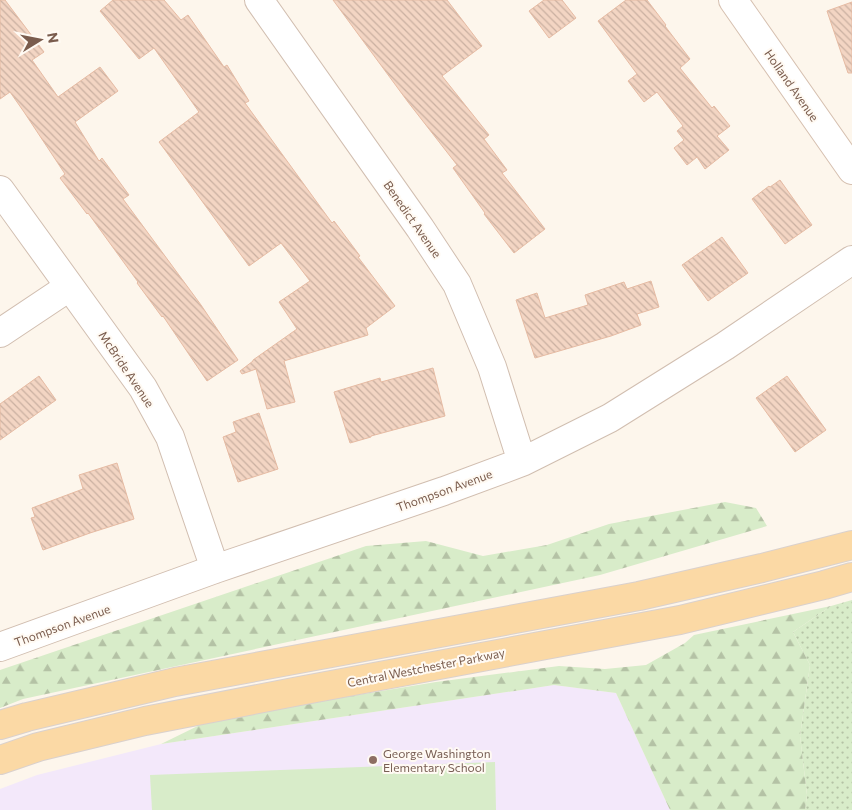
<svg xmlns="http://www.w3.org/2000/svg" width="852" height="810" viewBox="0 0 852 810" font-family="Commissioner,sans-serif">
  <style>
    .education { fill: #f3e8fa }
    .grass { fill: url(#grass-dots) }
    .forest { fill: url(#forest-firs) }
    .pitch { fill: #d8ecc9 }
    .building { fill: url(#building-back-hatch); stroke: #e6bba3 }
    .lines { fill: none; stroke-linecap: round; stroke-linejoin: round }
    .street-casing { stroke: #d1beb0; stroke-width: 30 }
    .secondary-casing { stroke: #d6c0b0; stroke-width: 30 }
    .primary-casing { stroke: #dad1cd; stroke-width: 30 }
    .street { stroke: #fff; stroke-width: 28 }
    .secondary { stroke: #fff; stroke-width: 28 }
    .primary { stroke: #fbd9a5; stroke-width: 28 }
    .education-dot { fill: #8d6e63; stroke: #fffaf3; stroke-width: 2 }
    .labels { text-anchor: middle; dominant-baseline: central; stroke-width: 4; stroke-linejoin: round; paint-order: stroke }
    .street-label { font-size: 12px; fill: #7a5c4d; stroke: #fffaf3 }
    .education-label { font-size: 12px; fill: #785e54; stroke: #fffaf3; text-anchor: start }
  </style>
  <defs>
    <pattern id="grass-dots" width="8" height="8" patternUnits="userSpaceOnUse" patternTransform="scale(1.25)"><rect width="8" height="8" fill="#d8ecc9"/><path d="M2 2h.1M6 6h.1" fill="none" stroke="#b4c2a5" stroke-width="1.8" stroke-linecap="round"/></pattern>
    <pattern id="forest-firs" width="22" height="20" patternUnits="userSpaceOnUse" patternTransform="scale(1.25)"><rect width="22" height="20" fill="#d8ecc9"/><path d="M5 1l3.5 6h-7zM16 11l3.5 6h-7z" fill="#b4c2a5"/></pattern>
    <pattern id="building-back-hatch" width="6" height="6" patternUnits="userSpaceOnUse" patternTransform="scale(1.25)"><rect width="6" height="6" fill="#f3d5c3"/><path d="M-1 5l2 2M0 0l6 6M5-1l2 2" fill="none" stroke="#cab0a1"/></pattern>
  </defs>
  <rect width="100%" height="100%" fill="#fdf6ec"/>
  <path class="education" d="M 554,685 L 616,693 L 670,810 L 0,810 L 0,789 L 37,775 L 161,744 Z"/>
  <path class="grass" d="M 852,600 L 852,810 L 805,810 L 807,795 L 800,736 L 810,665 L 793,632 L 831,606 Z"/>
  <path class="forest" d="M 725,502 L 756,508 L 767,526 L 600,575 L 23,699 L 0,708 L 0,670 L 366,546 L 426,541 L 483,556 L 547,545 L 609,524 Z
    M 831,606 L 793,632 L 810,665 L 800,736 L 807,795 L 805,810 L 670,810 L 616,693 L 554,685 L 161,744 L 212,719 L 436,682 L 559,666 L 605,669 L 646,665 L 685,643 L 694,635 Z"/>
  <path class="pitch" d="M 495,762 L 496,810 L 152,810 L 150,775 Z"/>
  <path class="building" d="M 0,0 L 5,0 L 44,52 L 32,60 L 58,97 L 100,67 L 118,91 L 75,122 L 99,161 L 102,158 L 129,195 L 123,199 L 201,305 L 238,360 L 207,381 L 163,316 L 162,317 L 137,283 L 138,282 L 88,213 L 87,214 L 60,178 L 65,174 L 24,112 L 10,92 L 0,99 Z
    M 113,0 L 164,0 L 181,20 L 188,15 L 224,67 L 227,65 L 249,101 L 245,103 L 332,223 L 334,221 L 360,256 L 358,257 L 395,306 L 366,328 L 368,335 L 284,361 L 295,402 L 267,409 L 256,369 L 242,374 L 240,371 L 253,361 L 253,360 L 297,329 L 279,302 L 310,281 L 281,243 L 249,266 L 165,150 L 159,142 L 199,112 L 154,48 L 139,59 L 100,11 Z
    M 333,0 L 447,0 L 482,46 L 442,76 L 489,135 L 484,139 L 507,170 L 502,173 L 545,229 L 514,253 L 484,214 L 485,213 L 453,168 L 457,165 L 408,102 Z
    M 544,0 L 562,0 L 576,18 L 549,38 L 529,11 Z
    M 626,0 L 647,0 L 666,25 L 665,26 L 690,59 L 680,68 L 712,108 L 714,106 L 730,126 L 717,136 L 729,150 L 705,169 L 697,157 L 687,165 L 674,148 L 684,140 L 677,131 L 683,126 L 657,92 L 644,102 L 628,81 L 637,74 L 598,21 Z
    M 852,2 L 852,73 L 848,73 L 827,11 Z
    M 780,180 L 812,225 L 785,244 L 752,199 L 769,186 L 770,187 Z
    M 722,237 L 748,273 L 708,301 L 682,265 Z
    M 651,281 L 659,307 L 637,314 L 641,325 L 611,336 L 535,358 L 516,300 L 537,293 L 545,318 L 588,305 L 585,295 L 624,282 L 627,289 Z
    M 433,368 L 445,416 L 371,436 L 371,437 L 350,443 L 334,392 L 380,378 L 381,382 Z
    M 39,376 L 56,400 L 0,440 L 0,404 Z
    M 787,376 L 826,430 L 795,452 L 756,398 Z
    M 259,413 L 278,469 L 238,482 L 223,437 L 236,432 L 233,422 Z
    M 117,463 L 134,519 L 90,533 L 43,550 L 31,518 L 35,517 L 32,508 L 83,489 L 79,475 Z"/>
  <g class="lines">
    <defs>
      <path id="street" d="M 259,0 L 420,228 L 457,284 L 492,367 L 522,462
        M 0,190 L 143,388 L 170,437 L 215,569
        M 0,333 L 69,287
        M 0,647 L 215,569 L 444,491 L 522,462 L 610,418 L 725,346 L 852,260"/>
      <path id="secondary" d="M 733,0 L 852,170"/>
      <path id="primary" d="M 0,725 L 27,717 L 175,682 L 639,596 L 762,568 L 852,545
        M 0,760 L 38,747 L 145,721 L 294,692 L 680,620 L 824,585 L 852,577"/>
    </defs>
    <use href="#street" class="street-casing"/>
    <use href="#secondary" class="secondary-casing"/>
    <use href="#primary" class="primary-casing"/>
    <use href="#street" class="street"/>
    <use href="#secondary" class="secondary"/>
    <use href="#primary" class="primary"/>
  </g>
  <circle class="education-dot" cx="373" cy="760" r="5"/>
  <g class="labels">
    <g class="street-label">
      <text transform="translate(792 85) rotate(55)">Holland Avenue</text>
      <text transform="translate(413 219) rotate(55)">Benedict Avenue</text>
      <text transform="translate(127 369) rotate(56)">McBride Avenue</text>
      <text transform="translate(444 490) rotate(-20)">Thompson Avenue</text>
      <text transform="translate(62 625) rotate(-20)">Thompson Avenue</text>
      <text transform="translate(426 667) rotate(-11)">Central Westchester Parkway</text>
    </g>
    <g class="education-label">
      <text x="383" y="753">George Washington<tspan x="383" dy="14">Elementary School</tspan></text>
    </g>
  </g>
  <g transform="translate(40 40) rotate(80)" stroke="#fffaf3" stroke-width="4" paint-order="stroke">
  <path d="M0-4L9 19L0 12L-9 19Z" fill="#7a5c4d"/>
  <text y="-8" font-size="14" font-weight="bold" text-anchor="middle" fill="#7a5c4d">N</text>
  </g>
</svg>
